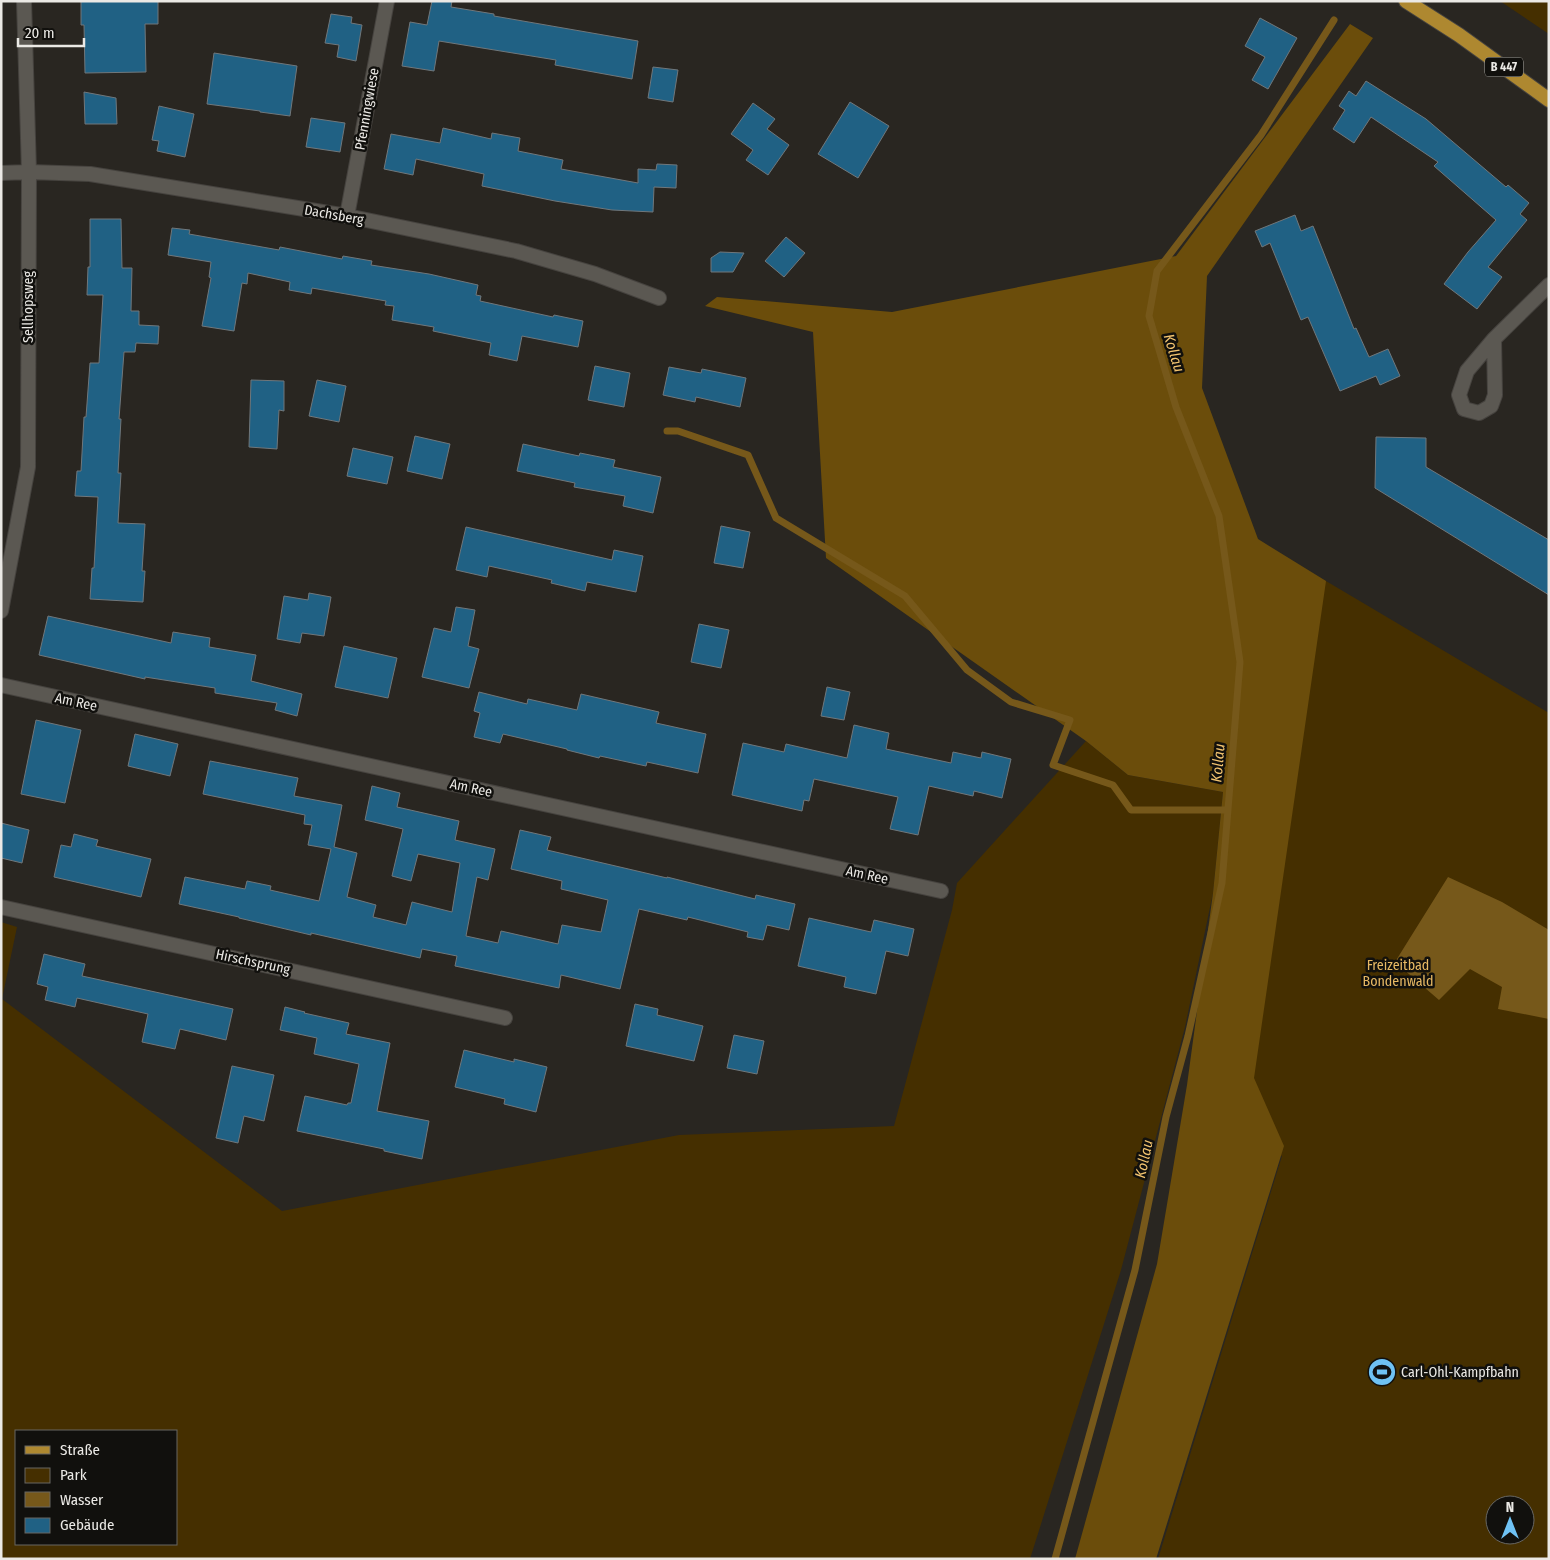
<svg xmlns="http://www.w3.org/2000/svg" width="1550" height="1560" viewBox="0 0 1550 1560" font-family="'Fira Sans Condensed',sans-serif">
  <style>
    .green { fill: #452f00; fill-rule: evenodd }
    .forest { fill: #6b4d0b }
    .water { fill: #76581a }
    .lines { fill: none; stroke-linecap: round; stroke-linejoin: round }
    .stream { stroke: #76581a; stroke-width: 7 }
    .building { fill: #206184; stroke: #70777b }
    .minor-casing { stroke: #46433f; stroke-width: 16 }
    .primary-casing { stroke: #46433f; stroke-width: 16 }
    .minor { stroke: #5b5852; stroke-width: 14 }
    .primary { stroke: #ae8830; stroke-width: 14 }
    .labels { text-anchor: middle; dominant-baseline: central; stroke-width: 5; stroke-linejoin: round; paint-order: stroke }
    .shield { fill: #11100d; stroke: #aaa8a4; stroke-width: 1 }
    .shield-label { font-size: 12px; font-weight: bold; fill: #ebe9e5 }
    .street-label { font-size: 14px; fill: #ebe9e5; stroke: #11100d }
    .park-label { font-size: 14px; fill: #e7b964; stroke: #11100d }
    .poi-label { font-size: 14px; fill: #ebe9e5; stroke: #11100d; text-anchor: start }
    .water-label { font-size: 15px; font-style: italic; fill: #f3c470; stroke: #11100d }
  </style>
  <rect width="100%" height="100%" fill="#292621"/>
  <path class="green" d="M 1500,1 L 1549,1 L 1549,34 Z
    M 1263,550 L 1326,581 L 1549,713 L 1549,1559 L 1158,1559 L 1282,1156 L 1193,1130 ZM 1495,1505 L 1525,1505 L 1525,1535 L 1495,1535 Z
    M 1086,741 L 1128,775 L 1223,792 L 1213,893 L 1185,1027 L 1121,1270 L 1030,1559 L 1,1559 L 1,922 L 17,927 L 2,999 L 282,1211 L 679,1135 L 894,1126 L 952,910 L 957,883 ZM 16,1431 L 176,1431 L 176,1544 L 16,1544 Z"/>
  <path class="forest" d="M 1350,24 L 1373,38 L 1207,276 L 1202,388 L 1258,539 L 1326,581 L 1254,1078 L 1284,1146 L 1156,1559 L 1075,1559 L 1157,1264 L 1187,1085 L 1213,893 L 1223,792 L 1128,775 L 1086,741 L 826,558 L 813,332 L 705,306 L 717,297 L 892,312 L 1176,256 Z"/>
  <path class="water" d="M 1448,877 L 1502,902 L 1549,930 L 1549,1019 L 1498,1009 L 1502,987 L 1470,969 L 1439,1000 L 1395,962 Z"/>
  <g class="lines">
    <path class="stream" d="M 667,431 L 678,431 L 748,455 L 776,518 L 905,596 L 967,670 L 1011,702 L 1070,720 L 1053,765 L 1113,785 L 1131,810 L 1228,810
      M 1055,1559 L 1135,1270 L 1166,1117 L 1188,1036 L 1222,883 L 1240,662 L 1219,516 L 1176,407 L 1149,316 L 1157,271 L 1261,135 L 1334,20"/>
  </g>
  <path class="building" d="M 81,1 L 158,1 L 158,24 L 145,24 L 146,72 L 85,73 L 84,25 L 81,25 Z
    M 432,1 L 452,1 L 451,7 L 494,14 L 494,16 L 638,41 L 632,79 L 555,65 L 556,60 L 439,41 L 434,71 L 402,66 L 410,22 L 427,25 Z
    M 331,14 L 352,17 L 351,23 L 362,25 L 356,61 L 337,57 L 339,45 L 325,43 Z
    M 1260,18 L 1297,38 L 1268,89 L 1252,80 L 1265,57 L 1245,46 Z
    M 214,53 L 297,66 L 290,116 L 260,112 L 260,111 L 207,104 Z
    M 653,67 L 678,70 L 673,102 L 648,98 Z
    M 1366,81 L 1426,119 L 1506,187 L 1508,185 L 1529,203 L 1520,214 L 1527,220 L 1488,267 L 1502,277 L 1477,309 L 1444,284 L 1468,252 L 1496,220 L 1434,166 L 1438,162 L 1371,117 L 1354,143 L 1333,129 L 1345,110 L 1339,106 L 1349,91 L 1356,96 Z
    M 84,92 L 116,98 L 117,124 L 85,124 Z
    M 850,102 L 889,126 L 858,178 L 818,154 Z
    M 753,103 L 775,119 L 767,129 L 789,145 L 768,175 L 746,160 L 753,150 L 731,134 Z
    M 159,106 L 194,114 L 185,157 L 157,151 L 159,141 L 152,140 Z
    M 311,118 L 345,123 L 340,152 L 306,147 Z
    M 443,128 L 491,139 L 492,133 L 520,138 L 518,151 L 563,160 L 561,169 L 638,183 L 638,169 L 656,170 L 657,164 L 677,165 L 676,188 L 654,187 L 653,212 L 612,210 L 555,201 L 482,186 L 484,174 L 416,159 L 413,175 L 384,169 L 391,134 L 440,143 Z
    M 1295,215 L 1301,231 L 1313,226 L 1354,329 L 1356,328 L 1369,357 L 1388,349 L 1400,376 L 1380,385 L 1376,376 L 1340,391 L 1308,317 L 1301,320 L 1270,243 L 1262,247 L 1255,231 Z
    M 90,219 L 121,219 L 122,268 L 132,268 L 131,311 L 139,311 L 139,325 L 159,326 L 158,344 L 136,343 L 135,352 L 124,352 L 119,419 L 121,419 L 118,473 L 121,473 L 118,523 L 145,524 L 142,571 L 145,571 L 143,602 L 90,599 L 92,568 L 94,568 L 98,497 L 75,496 L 77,471 L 81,471 L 84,417 L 86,417 L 90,363 L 99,363 L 103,295 L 87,295 L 88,267 L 90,267 Z
    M 172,228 L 190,230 L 189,234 L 279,250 L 280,247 L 342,259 L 343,256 L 372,261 L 371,265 L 429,274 L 478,285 L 476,295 L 481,296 L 480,301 L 553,317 L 554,315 L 583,321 L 578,347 L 522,336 L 517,361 L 489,355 L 491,343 L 433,331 L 434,327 L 392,320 L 394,306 L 385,305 L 386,301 L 312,288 L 311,294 L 289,290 L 290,282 L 248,273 L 247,284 L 242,283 L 234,331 L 202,326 L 211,278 L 209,277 L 211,262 L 168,255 Z
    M 786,237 L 805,253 L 784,277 L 765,261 Z
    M 720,252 L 744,253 L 733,272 L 711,272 L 711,258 Z
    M 595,366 L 630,373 L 624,407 L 588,400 Z
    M 669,367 L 701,373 L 702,369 L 746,378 L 740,407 L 696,397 L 695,402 L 663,395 Z
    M 251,380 L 284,381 L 284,411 L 279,410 L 277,449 L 249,447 Z
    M 317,380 L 346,386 L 339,422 L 309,416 Z
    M 415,436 L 450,444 L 442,479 L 407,471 Z
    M 1376,437 L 1426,438 L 1426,467 L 1549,540 L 1549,595 L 1375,488 Z
    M 523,444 L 579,456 L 580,453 L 615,460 L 613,467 L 661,477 L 653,513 L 623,506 L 625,496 L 574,487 L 575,483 L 517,471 Z
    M 353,448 L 393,457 L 387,484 L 347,476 Z
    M 721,526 L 750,532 L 743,568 L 714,563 Z
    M 466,527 L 612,560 L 614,550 L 643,556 L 636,592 L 587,582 L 585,591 L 551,583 L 552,580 L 489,566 L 487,577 L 456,570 Z
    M 309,593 L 331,597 L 324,636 L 302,633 L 300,643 L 277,639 L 284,596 L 308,600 Z
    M 456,607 L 475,610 L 468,646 L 479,649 L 469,688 L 422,677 L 434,628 L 451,632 Z
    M 48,616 L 171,643 L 173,632 L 210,638 L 209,647 L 256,655 L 251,681 L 302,694 L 297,716 L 275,710 L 277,703 L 215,693 L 215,688 L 145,677 L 145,679 L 39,655 Z
    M 699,624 L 729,630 L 721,668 L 691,662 Z
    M 344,646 L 397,658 L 388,698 L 335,687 Z
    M 827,687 L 850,692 L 844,720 L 821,716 Z
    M 479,692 L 527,704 L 528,699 L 577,710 L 581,694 L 659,712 L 656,723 L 706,734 L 698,773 L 647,762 L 646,766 L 600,756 L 599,758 L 567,750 L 567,749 L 503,734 L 500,743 L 474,737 L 480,713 L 474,711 Z
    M 36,720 L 81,730 L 65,803 L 21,794 Z
    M 854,725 L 889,733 L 886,749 L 951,763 L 953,752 L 981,758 L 982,752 L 1011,759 L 1002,798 L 974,791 L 973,796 L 929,786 L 918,835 L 890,829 L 898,797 L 814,779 L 809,801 L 804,800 L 802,811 L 732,795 L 743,743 L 784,752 L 786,744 L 847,758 Z
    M 135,734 L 178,744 L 170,776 L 128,766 Z
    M 210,761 L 298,778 L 294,796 L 342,805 L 334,847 L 357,853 L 347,897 L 376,905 L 373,917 L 406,925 L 412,902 L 452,912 L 460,863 L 418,854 L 411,881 L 392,876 L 403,829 L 365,820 L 372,786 L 400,793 L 397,807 L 459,821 L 455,840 L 495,849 L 488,880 L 477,877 L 466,936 L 498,943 L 501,931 L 558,944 L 562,925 L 601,932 L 608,900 L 561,889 L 562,881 L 511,869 L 520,830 L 551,837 L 547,850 L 667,878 L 667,877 L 755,899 L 756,895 L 795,904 L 789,930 L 767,925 L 763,940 L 747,937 L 748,932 L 688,917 L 687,920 L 639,909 L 620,989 L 561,975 L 559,988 L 455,966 L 457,956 L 422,949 L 420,958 L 311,933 L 311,935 L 239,918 L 239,917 L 179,904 L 185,877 L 245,889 L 247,881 L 271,886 L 270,890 L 319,901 L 331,849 L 308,845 L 312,825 L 304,824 L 305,815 L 203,794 Z
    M 1,823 L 29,830 L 22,863 L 1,858 Z
    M 74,834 L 98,840 L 96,846 L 151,859 L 141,897 L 54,877 L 61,845 L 71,847 Z
    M 809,918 L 871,932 L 874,920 L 914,929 L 908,956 L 886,951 L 876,994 L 844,987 L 846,977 L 798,966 Z
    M 44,954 L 85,964 L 82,976 L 233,1009 L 226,1040 L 180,1029 L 175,1049 L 142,1042 L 148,1014 L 77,998 L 75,1007 L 45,1000 L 48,987 L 37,984 Z
    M 635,1004 L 658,1009 L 657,1015 L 703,1026 L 694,1061 L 626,1046 Z
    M 285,1007 L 305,1012 L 304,1013 L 349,1023 L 346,1034 L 390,1043 L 377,1111 L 429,1121 L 422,1159 L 384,1151 L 384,1149 L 297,1131 L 305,1096 L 347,1105 L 348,1103 L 351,1103 L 359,1064 L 314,1054 L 317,1038 L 280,1030 Z
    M 734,1035 L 764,1041 L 757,1074 L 727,1068 Z
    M 464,1050 L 514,1062 L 514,1059 L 547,1067 L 536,1112 L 504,1104 L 505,1099 L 455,1087 Z
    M 232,1066 L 274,1075 L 264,1121 L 244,1116 L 238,1143 L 216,1138 Z"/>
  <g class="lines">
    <defs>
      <path id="minor" d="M 1,173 L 29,172 L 90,174 L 347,216 L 516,251 L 595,274 L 659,298
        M 347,216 L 387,1
        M 1494,339 L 1495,395 L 1491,406 L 1479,413 L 1464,409 L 1459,395 L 1467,371 L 1494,339 L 1549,285
        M 1,611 L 28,467 L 29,172 L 24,1
        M 1,685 L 941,891
        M 1,907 L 505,1018"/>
      <path id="primary" d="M 1406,1 L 1459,35 L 1549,100"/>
    </defs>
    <use href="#minor" class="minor-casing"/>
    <use href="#primary" class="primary-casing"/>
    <use href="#minor" class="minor"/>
    <use href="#primary" class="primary"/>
  </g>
  <defs>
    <symbol id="stadium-disc" viewBox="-11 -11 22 22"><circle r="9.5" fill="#6fc2f4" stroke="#11100d"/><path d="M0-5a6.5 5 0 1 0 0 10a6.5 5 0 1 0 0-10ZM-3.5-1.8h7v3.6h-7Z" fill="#111"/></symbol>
  </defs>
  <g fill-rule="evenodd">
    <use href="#stadium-disc" x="1366" y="1356" width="32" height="32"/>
  </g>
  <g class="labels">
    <rect class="shield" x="1485" y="57.5" width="38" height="19" rx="4"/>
    <g class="shield-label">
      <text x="1504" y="67">B 447</text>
    </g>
    <g class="street-label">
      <text transform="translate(367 109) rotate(-80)">Pfenningwiese</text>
      <text transform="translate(334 215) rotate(10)">Dachsberg</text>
      <text transform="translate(28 307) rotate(-90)">Sellhopsweg</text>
      <text transform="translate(76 702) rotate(12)">Am Ree</text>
      <text transform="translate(471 788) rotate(12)">Am Ree</text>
      <text transform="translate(867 875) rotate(12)">Am Ree</text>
      <text transform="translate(253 962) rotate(12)">Hirschsprung</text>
    </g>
    <g class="park-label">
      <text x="1398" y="965">Freizeitbad<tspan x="1398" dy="16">Bondenwald</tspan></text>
    </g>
    <g class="poi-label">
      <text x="1401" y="1372">Carl-Ohl-Kampfbahn</text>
    </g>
    <g class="water-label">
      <text transform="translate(1174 353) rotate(73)">Kollau</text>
      <text transform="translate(1218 763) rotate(-85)">Kollau</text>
      <text transform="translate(1144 1159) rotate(-78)">Kollau</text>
    </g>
  </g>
  <rect width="1550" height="1560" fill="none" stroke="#ebe9e5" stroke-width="5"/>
  <rect x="15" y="1430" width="162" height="115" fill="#11100d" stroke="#686763"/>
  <rect x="25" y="1446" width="25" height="8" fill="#ae8830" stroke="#686763"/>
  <text x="60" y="1455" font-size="15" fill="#ebe9e5">Straße</text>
  <rect x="25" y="1468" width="25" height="15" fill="#452f00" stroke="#686763"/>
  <text x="60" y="1480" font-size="15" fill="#ebe9e5">Park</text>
  <rect x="25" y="1492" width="25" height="15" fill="#76581a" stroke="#686763"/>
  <text x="60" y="1505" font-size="15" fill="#ebe9e5">Wasser</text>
  <rect x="25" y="1518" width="25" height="15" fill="#206184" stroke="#686763"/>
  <text x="60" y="1530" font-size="15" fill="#ebe9e5">Gebäude</text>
  <g transform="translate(1510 1520)"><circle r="24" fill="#11100d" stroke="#686763"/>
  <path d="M0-4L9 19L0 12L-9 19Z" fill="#6fc2f4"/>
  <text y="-8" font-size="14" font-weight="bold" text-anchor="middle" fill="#ebe9e5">N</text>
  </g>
  <path d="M18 38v8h66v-8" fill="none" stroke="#ebe9e5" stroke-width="2.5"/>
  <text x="25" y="38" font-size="15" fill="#ebe9e5" stroke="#11100d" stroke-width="4" paint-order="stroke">20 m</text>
</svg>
